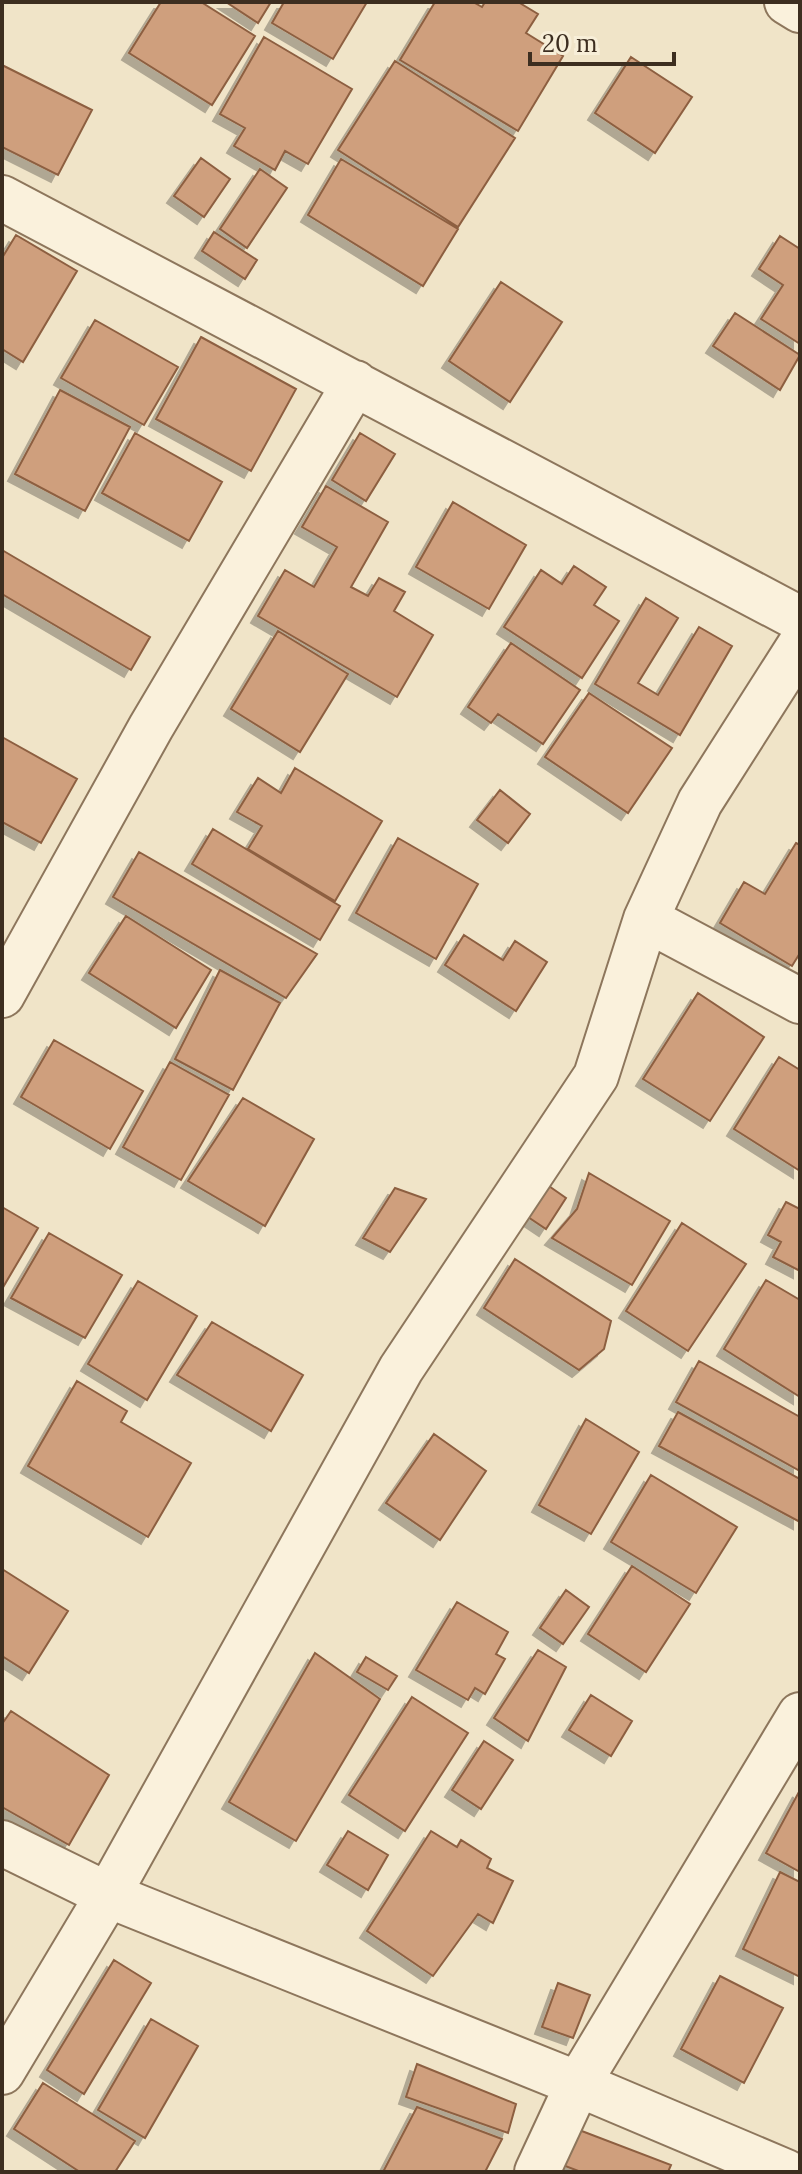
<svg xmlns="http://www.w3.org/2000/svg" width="802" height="2174" viewBox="0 0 802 2174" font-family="Lora,serif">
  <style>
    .building { fill: #cf9f7d; stroke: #8d5f41; stroke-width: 2; filter: url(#shadow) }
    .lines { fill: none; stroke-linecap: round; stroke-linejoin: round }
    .street-casing { stroke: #8d765c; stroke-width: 48 }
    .street { stroke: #faf1dc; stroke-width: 44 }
  </style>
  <defs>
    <filter id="shadow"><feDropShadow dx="-7" dy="7" stdDeviation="0" flood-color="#0004"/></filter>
  </defs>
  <rect width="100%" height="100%" fill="#f0e4c8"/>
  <path class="building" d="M 161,2 L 201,2 L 255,36 L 212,105 L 129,53 Z
    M 226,2 L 271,2 L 258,23 Z
    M 284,2 L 367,2 L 333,59 L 272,23 Z
    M 435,2 L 473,2 L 482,7 L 485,2 L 518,2 L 538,14 L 526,33 L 563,56 L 518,131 L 400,60 Z
    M 264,37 L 352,89 L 308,164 L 285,151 L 275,170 L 234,146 L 245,128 L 220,114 Z
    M 631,57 L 692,97 L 655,153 L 595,113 Z
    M 395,61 L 515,138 L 458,227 L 338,150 Z
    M 2,65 L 92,110 L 58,175 L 2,147 Z
    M 201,158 L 230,179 L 204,217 L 174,196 Z
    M 341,159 L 458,229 L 423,286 L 308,215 Z
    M 260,169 L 287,188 L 247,248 L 220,229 Z
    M 214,232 L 257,260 L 245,279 L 202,251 Z
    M 16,235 L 77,271 L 23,362 L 2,349 L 2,258 Z
    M 780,236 L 800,249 L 800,344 L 761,319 L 783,285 L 759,269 Z
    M 501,282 L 562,322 L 510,402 L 449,361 Z
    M 735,313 L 800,355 L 780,390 L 713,346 Z
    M 95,320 L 178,367 L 144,425 L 61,378 Z
    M 201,337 L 296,389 L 251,471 L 156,419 Z
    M 60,390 L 130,427 L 85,511 L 15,474 Z
    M 135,433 L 222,482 L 189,541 L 102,493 Z
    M 360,433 L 395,454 L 366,501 L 332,480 Z
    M 326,486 L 388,522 L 351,587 L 368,596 L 379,578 L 405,592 L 394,611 L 433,635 L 397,697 L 258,616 L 285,570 L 314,587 L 337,547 L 302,527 Z
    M 453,502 L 526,545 L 489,609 L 416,567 Z
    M 2,550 L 150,637 L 131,670 L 2,594 Z
    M 574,566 L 606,587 L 594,605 L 619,621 L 582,678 L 504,627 L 541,570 L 562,584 Z
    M 646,598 L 678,618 L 638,683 L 658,695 L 699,627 L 732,646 L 680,735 L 595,684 Z
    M 278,631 L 348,674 L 300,752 L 231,709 Z
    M 511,643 L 580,690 L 543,744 L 498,714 L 491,723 L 468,707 Z
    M 589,693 L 672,748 L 628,813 L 545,757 Z
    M 2,737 L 77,779 L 41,843 L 2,822 Z
    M 295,768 L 382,821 L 335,901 L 248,849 L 262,826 L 237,812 L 258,778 L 281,793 Z
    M 500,790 L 530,814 L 508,843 L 477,820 Z
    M 213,829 L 340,906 L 320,940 L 192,864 Z
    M 398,838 L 478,884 L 436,959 L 356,913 Z
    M 796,843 L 800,845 L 800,953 L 792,966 L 720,923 L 744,882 L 765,894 Z
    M 139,852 L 317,954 L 286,998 L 113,897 Z
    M 126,916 L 211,970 L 176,1028 L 89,973 Z
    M 464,935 L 503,960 L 515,941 L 547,962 L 516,1011 L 445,965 Z
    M 220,970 L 280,1003 L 233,1090 L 175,1059 Z
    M 698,993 L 764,1037 L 710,1121 L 643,1079 Z
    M 54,1040 L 143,1091 L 110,1149 L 21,1097 Z
    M 779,1057 L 800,1070 L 800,1171 L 734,1129 Z
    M 170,1062 L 229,1095 L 181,1180 L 123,1147 Z
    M 243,1098 L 314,1139 L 265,1226 L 188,1181 Z
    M 589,1173 L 670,1221 L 632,1285 L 552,1238 L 577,1209 Z
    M 546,1184 L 566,1198 L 546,1229 L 525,1215 Z
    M 395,1188 L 426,1199 L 390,1252 L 363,1238 Z
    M 786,1202 L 800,1209 L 800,1271 L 773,1257 L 781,1242 L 768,1235 Z
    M 2,1207 L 38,1228 L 2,1289 Z
    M 682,1223 L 746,1264 L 688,1351 L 626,1311 Z
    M 49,1233 L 122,1275 L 85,1338 L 11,1298 Z
    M 515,1259 L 611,1321 L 604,1349 L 579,1370 L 484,1308 Z
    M 766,1280 L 800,1300 L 800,1397 L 724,1349 Z
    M 138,1281 L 197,1316 L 147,1400 L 88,1364 Z
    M 212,1322 L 303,1375 L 271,1431 L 177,1375 Z
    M 699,1361 L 800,1417 L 800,1471 L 676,1402 Z
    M 77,1381 L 127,1411 L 121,1422 L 191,1463 L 148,1537 L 28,1466 Z
    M 678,1412 L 800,1479 L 800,1522 L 659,1446 Z
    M 586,1419 L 639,1452 L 591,1534 L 539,1505 Z
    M 434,1434 L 486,1471 L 440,1540 L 386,1503 Z
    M 651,1475 L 737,1527 L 696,1593 L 611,1542 Z
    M 632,1566 L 690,1604 L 646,1672 L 588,1634 Z
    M 2,1569 L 68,1611 L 29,1673 L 2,1656 Z
    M 566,1590 L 589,1607 L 563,1644 L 540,1628 Z
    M 457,1602 L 508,1632 L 496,1654 L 505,1659 L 485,1694 L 475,1688 L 468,1700 L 416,1670 Z
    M 538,1650 L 566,1667 L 528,1741 L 494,1718 Z
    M 315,1653 L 380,1699 L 296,1841 L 229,1802 Z
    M 366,1657 L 397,1676 L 388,1690 L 357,1672 Z
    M 591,1695 L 632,1721 L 611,1756 L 569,1730 Z
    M 412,1697 L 468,1733 L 405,1831 L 349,1795 Z
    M 11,1711 L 109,1775 L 69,1845 L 2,1807 L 2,1724 Z
    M 484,1741 L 513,1760 L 481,1809 L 452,1790 Z
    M 800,1790 L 800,1872 L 766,1853 Z
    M 348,1831 L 388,1855 L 368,1890 L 327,1865 Z
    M 431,1831 L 457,1847 L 461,1840 L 491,1859 L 487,1868 L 513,1881 L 493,1923 L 478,1914 L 433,1976 L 367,1931 Z
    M 780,1872 L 800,1882 L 800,1977 L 743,1949 Z
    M 114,1960 L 151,1983 L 84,2094 L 47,2070 Z
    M 720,1976 L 783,2008 L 744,2083 L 681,2049 Z
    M 558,1983 L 590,1995 L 573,2038 L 542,2027 Z
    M 151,2019 L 198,2046 L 145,2138 L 98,2110 Z
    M 417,2064 L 516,2104 L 508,2133 L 406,2097 Z
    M 43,2083 L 135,2141 L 115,2172 L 80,2172 L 14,2129 Z
    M 417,2107 L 502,2139 L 485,2172 L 383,2172 Z
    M 566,2125 L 671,2165 L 668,2172 L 581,2172 L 552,2161 Z"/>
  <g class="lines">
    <defs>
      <path id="street" d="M 787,2 L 800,10
        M 2,198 L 800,619
        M 646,919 L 800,1001
        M 2,995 L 151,727 L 355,383
        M 2,1843 L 108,1895 L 578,2084 L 786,2172
        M 2,2072 L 108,1895 L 401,1369 L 596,1076 L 646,919 L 700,802 L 800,645
        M 537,2172 L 578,2084 L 800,1715"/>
    </defs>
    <use href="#street" class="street-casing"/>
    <use href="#street" class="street"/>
  </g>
  <rect width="802" height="2174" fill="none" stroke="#3d2e20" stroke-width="8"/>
  <path d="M530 52v12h144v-12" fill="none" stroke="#3d2e20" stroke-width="4"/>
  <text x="542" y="52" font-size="24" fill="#3d2e20" stroke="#f7eed8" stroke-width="6" paint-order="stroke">20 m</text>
</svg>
